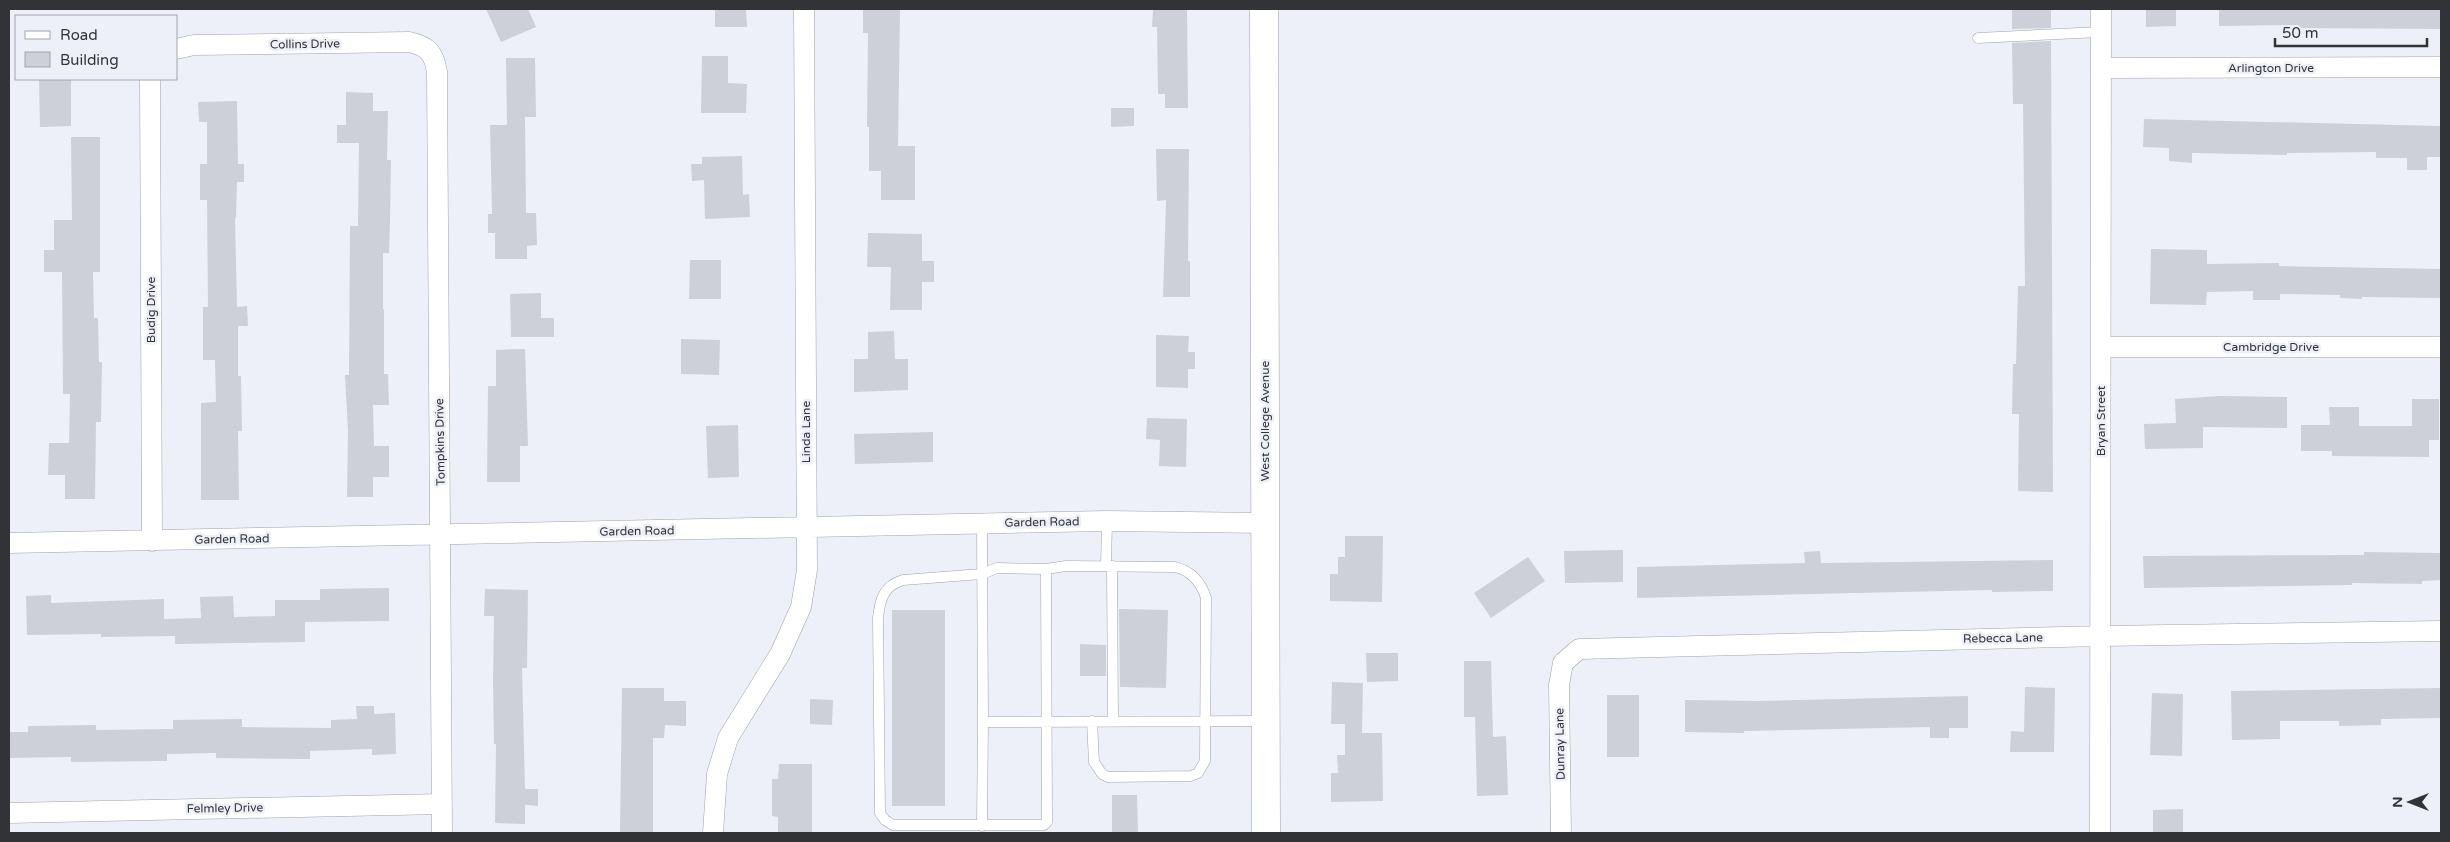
<svg xmlns="http://www.w3.org/2000/svg" width="2450" height="842" viewBox="0 0 2450 842" font-family="'Varela Round',sans-serif">
  <style>
    .building { fill: #cdd0d8 }
    .lines { fill: none; stroke-linecap: round; stroke-linejoin: round }
    .lane-casing { stroke: #a0a2aa; stroke-width: 11 }
    .street-casing { stroke: #a0a2aa; stroke-width: 21 }
    .secondary-casing { stroke: #a0a2aa; stroke-width: 29 }
    .lane { stroke: #fff; stroke-width: 10 }
    .street { stroke: #fff; stroke-width: 20 }
    .secondary { stroke: #fff; stroke-width: 28 }
    .labels { text-anchor: middle; dominant-baseline: central; stroke-width: 5; stroke-linejoin: round; paint-order: stroke }
    .street-label { font-size: 12px; fill: #323337; stroke: #edf0f8 }
  </style>
  <rect width="100%" height="100%" fill="#edf0f8"/>
  <path class="building" d="M 486,9 L 528,9 L 536,27 L 501,42 Z
    M 715,9 L 746,9 L 747,27 L 715,27 Z
    M 863,9 L 900,9 L 898,146 L 915,146 L 915,200 L 881,200 L 881,171 L 869,171 L 869,127 L 867,127 L 868,33 L 863,33 Z
    M 1153,9 L 1187,9 L 1188,108 L 1165,108 L 1165,94 L 1158,94 L 1157,27 L 1152,27 Z
    M 2012,9 L 2051,9 L 2051,28 L 2012,29 Z
    M 2146,9 L 2176,9 L 2176,26 L 2146,27 Z
    M 2219,9 L 2440,9 L 2440,29 L 2297,28 L 2297,25 L 2219,26 Z
    M 2051,41 L 2053,492 L 2018,491 L 2019,414 L 2012,414 L 2013,364 L 2016,364 L 2018,286 L 2025,286 L 2023,104 L 2013,104 L 2012,43 Z
    M 702,56 L 728,56 L 728,83 L 747,84 L 746,113 L 701,113 Z
    M 506,58 L 535,58 L 536,117 L 525,117 L 526,213 L 536,213 L 537,245 L 527,246 L 527,259 L 495,259 L 495,233 L 488,233 L 488,214 L 492,214 L 490,125 L 507,125 Z
    M 39,79 L 71,79 L 71,126 L 40,127 Z
    M 346,92 L 373,93 L 373,111 L 388,111 L 387,160 L 391,160 L 390,220 L 389,253 L 383,253 L 383,309 L 384,309 L 384,374 L 388,374 L 389,405 L 373,405 L 374,446 L 389,446 L 389,477 L 373,477 L 373,497 L 347,497 L 348,430 L 345,375 L 349,375 L 350,226 L 358,226 L 359,143 L 337,143 L 337,125 L 346,125 Z
    M 237,101 L 238,164 L 244,164 L 244,182 L 237,182 L 236,218 L 235,218 L 237,307 L 247,306 L 248,326 L 238,326 L 238,376 L 241,376 L 242,431 L 238,431 L 239,500 L 201,500 L 201,403 L 216,402 L 215,360 L 203,360 L 203,307 L 208,307 L 207,200 L 200,200 L 200,164 L 207,164 L 207,122 L 199,122 L 198,102 Z
    M 1111,108 L 1134,108 L 1134,126 L 1111,127 Z
    M 2144,119 L 2440,126 L 2440,157 L 2427,157 L 2427,170 L 2407,170 L 2407,158 L 2376,158 L 2376,152 L 2287,153 L 2287,155 L 2192,153 L 2192,163 L 2169,161 L 2169,148 L 2143,147 Z
    M 71,137 L 100,137 L 100,272 L 93,272 L 94,318 L 98,318 L 99,362 L 102,362 L 101,422 L 96,422 L 95,499 L 65,499 L 65,475 L 48,475 L 49,443 L 69,443 L 70,394 L 63,394 L 62,272 L 44,272 L 44,250 L 54,250 L 54,220 L 72,220 Z
    M 1156,149 L 1189,149 L 1188,261 L 1190,261 L 1190,297 L 1163,297 L 1166,200 L 1157,201 Z
    M 742,156 L 743,195 L 749,194 L 750,217 L 705,219 L 704,180 L 692,181 L 691,164 L 702,164 L 702,157 Z
    M 868,233 L 922,234 L 922,261 L 934,261 L 934,282 L 922,282 L 922,310 L 890,310 L 891,267 L 867,267 Z
    M 2151,249 L 2207,250 L 2207,264 L 2279,263 L 2279,266 L 2441,269 L 2441,298 L 2362,297 L 2362,299 L 2340,298 L 2340,295 L 2280,294 L 2280,300 L 2253,300 L 2253,291 L 2207,292 L 2206,305 L 2150,304 Z
    M 690,260 L 721,260 L 721,299 L 689,299 Z
    M 541,293 L 541,318 L 554,318 L 554,337 L 511,337 L 510,294 Z
    M 894,331 L 895,359 L 908,359 L 908,390 L 854,392 L 854,359 L 868,359 L 868,332 Z
    M 1156,335 L 1189,336 L 1188,352 L 1195,352 L 1195,369 L 1188,369 L 1188,388 L 1156,387 Z
    M 681,339 L 720,340 L 719,375 L 681,374 Z
    M 525,349 L 528,446 L 520,446 L 520,482 L 487,482 L 488,386 L 496,386 L 496,350 Z
    M 2220,396 L 2287,397 L 2287,428 L 2203,427 L 2203,448 L 2145,449 L 2144,424 L 2176,423 L 2175,399 Z
    M 2412,399 L 2439,399 L 2439,440 L 2429,440 L 2429,457 L 2332,456 L 2332,451 L 2301,451 L 2301,425 L 2330,425 L 2329,407 L 2359,407 L 2359,426 L 2412,426 Z
    M 1147,418 L 1187,419 L 1186,467 L 1159,466 L 1160,440 L 1146,439 Z
    M 738,425 L 739,477 L 708,478 L 706,426 Z
    M 933,432 L 933,462 L 855,464 L 854,434 Z
    M 1345,536 L 1383,536 L 1382,602 L 1330,601 L 1330,574 L 1338,574 L 1338,557 L 1345,557 Z
    M 1623,550 L 1623,582 L 1565,583 L 1564,551 Z
    M 1820,551 L 1821,563 L 2053,560 L 2053,591 L 1992,592 L 1992,590 L 1637,598 L 1637,567 L 1805,563 L 1804,552 Z
    M 2364,552 L 2441,553 L 2441,580 L 2422,581 L 2422,584 L 2352,583 L 2352,585 L 2144,588 L 2143,556 L 2364,555 Z
    M 1528,557 L 1545,581 L 1491,618 L 1474,593 Z
    M 389,588 L 389,621 L 305,622 L 305,642 L 175,644 L 175,636 L 101,637 L 101,634 L 27,635 L 26,596 L 51,595 L 51,603 L 164,599 L 164,619 L 201,618 L 200,597 L 233,596 L 234,617 L 275,616 L 275,600 L 320,600 L 320,589 Z
    M 485,589 L 528,590 L 527,668 L 522,668 L 525,789 L 538,789 L 538,806 L 525,805 L 525,824 L 495,823 L 496,744 L 494,744 L 493,682 L 494,616 L 484,616 Z
    M 1119,609 L 1168,610 L 1166,688 L 1120,687 Z
    M 892,610 L 945,610 L 945,806 L 892,806 Z
    M 1080,644 L 1106,645 L 1106,676 L 1080,676 Z
    M 1366,653 L 1398,653 L 1398,681 L 1367,682 Z
    M 1464,661 L 1491,661 L 1493,737 L 1506,736 L 1508,795 L 1477,796 L 1475,717 L 1464,717 Z
    M 1332,682 L 1363,683 L 1362,733 L 1382,733 L 1383,801 L 1331,802 L 1331,773 L 1338,773 L 1337,755 L 1345,755 L 1345,724 L 1331,724 Z
    M 2025,687 L 2055,688 L 2054,752 L 2010,752 L 2011,731 L 2024,732 Z
    M 622,688 L 664,688 L 664,701 L 686,701 L 686,726 L 665,725 L 664,738 L 653,738 L 653,833 L 620,833 Z
    M 2441,688 L 2441,718 L 2381,719 L 2381,725 L 2339,726 L 2339,721 L 2280,721 L 2280,739 L 2232,740 L 2231,691 Z
    M 2152,693 L 2183,694 L 2182,756 L 2150,755 Z
    M 1607,695 L 1639,695 L 1639,757 L 1607,757 Z
    M 1968,696 L 1968,728 L 1949,728 L 1949,738 L 1930,738 L 1930,727 L 1744,731 L 1744,733 L 1685,732 L 1685,700 L 1759,701 Z
    M 810,699 L 833,700 L 832,725 L 810,724 Z
    M 356,706 L 374,706 L 374,714 L 395,713 L 396,754 L 372,755 L 372,749 L 310,751 L 310,759 L 216,758 L 216,753 L 167,754 L 167,761 L 71,762 L 71,757 L 9,758 L 9,732 L 28,732 L 28,726 L 96,725 L 96,730 L 173,729 L 173,720 L 242,719 L 242,727 L 331,728 L 331,720 L 357,719 Z
    M 779,764 L 812,764 L 812,833 L 778,833 L 778,817 L 772,816 L 772,779 L 778,779 Z
    M 1112,795 L 1137,795 L 1138,833 L 1112,833 Z
    M 2183,809 L 2183,833 L 2153,833 L 2153,810 Z"/>
  <g class="lines">
    <defs>
      <path id="lane" d="M 1978,38 L 2101,32
        M 982,524 L 983,722 L 1265,721
        M 1106,566 L 1107,521
        M 1112,566 L 1113,721
        M 997,568 L 1046,569 L 1047,822 L 1044,825 L 893,825 L 885,820 L 880,813 L 878,618 C 880,600 883,586 903,580 L 982,574 Z
        M 1046,569 L 1066,566 L 1175,567 C 1192,571 1201,582 1206,598 L 1205,761 L 1198,773 L 1191,776 L 1108,777 L 1102,774 L 1094,762 L 1092,721
        M 982,826 L 983,722"/>
      <path id="street" d="M 176,49 L 194,45 L 409,42 C 428,46 434,53 437,72 L 442,833
        M 2101,68 L 2441,67
        M 150,79 L 152,541
        M 2101,347 L 2441,347
        M 9,543 L 1107,521 L 1266,523
        M 9,813 L 442,804
        M 713,833 L 717,774 L 728,738 L 780,654 L 801,607 L 807,570 L 804,9
        M 1561,833 L 1559,685 L 1563,663 L 1579,649 L 2101,636 L 2441,631
        M 2100,833 L 2101,9"/>
      <path id="secondary" d="M 1264,9 L 1266,833"/>
    </defs>
    <use href="#lane" class="lane-casing"/>
    <use href="#street" class="street-casing"/>
    <use href="#secondary" class="secondary-casing"/>
    <use href="#lane" class="lane"/>
    <use href="#street" class="street"/>
    <use href="#secondary" class="secondary"/>
  </g>
  <g class="labels">
    <g class="street-label">
      <text transform="translate(305 44) rotate(-1)">Collins Drive</text>
      <text x="2271" y="68">Arlington Drive</text>
      <text transform="translate(151 310) rotate(-90)">Budig Drive</text>
      <text x="2271" y="347">Cambridge Drive</text>
      <text transform="translate(1265 421) rotate(-90)">West College Avenue</text>
      <text transform="translate(2101 421) rotate(-90)">Bryan Street</text>
      <text transform="translate(806 432) rotate(-90)">Linda Lane</text>
      <text transform="translate(440 442) rotate(-91)">Tompkins Drive</text>
      <text transform="translate(1042 522) rotate(-1)">Garden Road</text>
      <text transform="translate(637 531) rotate(-1)">Garden Road</text>
      <text transform="translate(232 539) rotate(-1)">Garden Road</text>
      <text transform="translate(2003 638) rotate(-1)">Rebecca Lane</text>
      <text transform="translate(1560 744) rotate(-91)">Dunray Lane</text>
      <text transform="translate(225 808) rotate(-1)">Felmley Drive</text>
    </g>
  </g>
  <rect width="2450" height="842" fill="none" stroke="#323337" stroke-width="20"/>
  <rect x="15" y="15" width="162" height="65" fill="#edf0f8" stroke="#a2a4ab"/>
  <rect x="25" y="31" width="25" height="8" fill="#ffffff" stroke="#a2a4ab"/>
  <text x="60" y="40" font-size="15" fill="#323337">Road</text>
  <rect x="25" y="52" width="25" height="15" fill="#cdd0d8" stroke="#a2a4ab"/>
  <text x="60" y="65" font-size="15" fill="#323337">Building</text>
  <g transform="translate(2410 802) rotate(270)" stroke="#edf0f8" stroke-width="4" paint-order="stroke">
  <path d="M0-4L9 19L0 12L-9 19Z" fill="#323337"/>
  <text y="-8" font-size="14" font-weight="bold" text-anchor="middle" fill="#323337">N</text>
  </g>
  <path d="M2275 38v8h152v-8" fill="none" stroke="#323337" stroke-width="2.5"/>
  <text x="2282" y="38" font-size="15" fill="#323337" stroke="#edf0f8" stroke-width="4" paint-order="stroke">50 m</text>
</svg>
